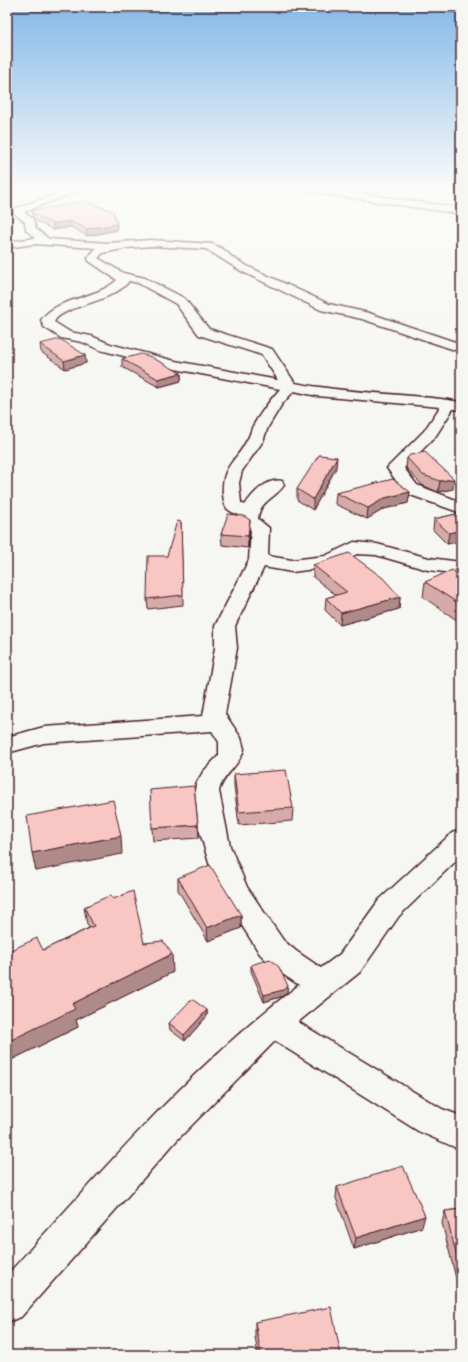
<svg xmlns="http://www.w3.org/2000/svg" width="468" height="1362" viewBox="0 0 468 1362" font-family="'Shantell Sans',sans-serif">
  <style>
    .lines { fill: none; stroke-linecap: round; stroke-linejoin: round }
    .minor-casing { stroke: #4a1f2b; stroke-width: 3 }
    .minor { fill: #f6f6f2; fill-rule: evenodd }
    .wall { fill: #d5aba9; stroke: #4a1f2b }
    .shaded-wall { fill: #ae8b89; stroke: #4a1f2b }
    .building { fill: #f8c7c4; stroke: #4a1f2b }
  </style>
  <rect width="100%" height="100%" fill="#f6f6f2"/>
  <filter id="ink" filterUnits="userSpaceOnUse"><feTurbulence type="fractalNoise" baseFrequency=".025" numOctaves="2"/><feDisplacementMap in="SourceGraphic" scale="8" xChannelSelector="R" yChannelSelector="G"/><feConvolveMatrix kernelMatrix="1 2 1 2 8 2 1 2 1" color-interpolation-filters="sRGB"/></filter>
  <g filter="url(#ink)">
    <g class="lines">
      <defs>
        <path id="minor" d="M 77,187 L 88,187 L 24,212 L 33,219 L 36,229 L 49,239 L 108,243 L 151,240 L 212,244 L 223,249 L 233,258 L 249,267 L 329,304 L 369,313 L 461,344 L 461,352 L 362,319 L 321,310 L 241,271 L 206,249 L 151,246 L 127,248 L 103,253 L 98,258 L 123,273 L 145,278 L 184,298 L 209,329 L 272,349 L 295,383 C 349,394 407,393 461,402 L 461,410 L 453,409 L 435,437 L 404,468 L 417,485 L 461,502 L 461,513 L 405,493 L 387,468 L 424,431 L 440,407 L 317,396 L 294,391 L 282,404 L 268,427 L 263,441 L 242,471 L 239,483 L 241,503 L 245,505 C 253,493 267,478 282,481 L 284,485 C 276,498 259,501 258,519 L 269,528 L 268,556 L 292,560 L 325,556 L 354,542 L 377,544 L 429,558 L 461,562 L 461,574 L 428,570 L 376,555 L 357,554 L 330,567 L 292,572 L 264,567 L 235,626 L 237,648 L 225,714 L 241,738 L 244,749 C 240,766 222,775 219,791 L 230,846 L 247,887 L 283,940 L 296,951 L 321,968 L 340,954 L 379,900 L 452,833 L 461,830 L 461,856 L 399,916 L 360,972 L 298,1022 L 442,1109 L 461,1116 L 461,1150 L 418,1131 L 275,1041 L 177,1140 L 21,1317 L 7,1322 L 7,1275 C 100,1174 189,1068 299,985 L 275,969 L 260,954 L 227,902 L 209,863 L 199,829 L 195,791 L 196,784 L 203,772 L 219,755 L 219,742 L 212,731 L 44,743 L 7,753 L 7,737 L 44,727 L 203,716 L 215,648 L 215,626 L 249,560 L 251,530 C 244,526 240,524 241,516 C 227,510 225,510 223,495 C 221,465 236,463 247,440 C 250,436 251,430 253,426 C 261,412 270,400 280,389 L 175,369 L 100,350 L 82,342 L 61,338 L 44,327 L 41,320 C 57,297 95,300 117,280 L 89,261 L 88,258 L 96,248 L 34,244 L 7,248 L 7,242 L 35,238 L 26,230 L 25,222 L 14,213 L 14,209 ZM 129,281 L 138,283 L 176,304 L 199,335 L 262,355 L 278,380 L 175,361 L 110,344 L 91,336 L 70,332 L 54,322 C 60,306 113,303 129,281 Z
          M 293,187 L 313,187 L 461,208 L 461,214 L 297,190 Z"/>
      </defs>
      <use href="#minor" class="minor-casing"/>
      <use href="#minor" class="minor"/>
    </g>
    <path class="wall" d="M 321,187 L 394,187 L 374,194 Z
      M 461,209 L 461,218 L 456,217 L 456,211 Z
      M 32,211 L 117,230 L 87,236 L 71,227 L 53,230 L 35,220 L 33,217 Z
      M 40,344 L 85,355 L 86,363 L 65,369 L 41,352 Z
      M 122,359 L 181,373 L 181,381 L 159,387 L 122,367 Z
      M 407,458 L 453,489 L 438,492 L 422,485 L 406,468 Z
      M 336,468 L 313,510 L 297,500 L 297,489 Z
      M 410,492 L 408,503 L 384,509 L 367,519 L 335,504 L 336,493 Z
      M 461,513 L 461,541 L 447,544 L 433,530 L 434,519 Z
      M 181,522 L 183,605 L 148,609 L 147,599 L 167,556 Z
      M 249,531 L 248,548 L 222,545 L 221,534 Z
      M 313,565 L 400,597 L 399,609 L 340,625 L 325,610 L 326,598 L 336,595 L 313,577 Z
      M 461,576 L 461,623 L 423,597 L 425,582 Z
      M 234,774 L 293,808 L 292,821 L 239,825 L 234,786 Z
      M 198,825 L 199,838 L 153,841 L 152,828 Z
      M 178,878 L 241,915 L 241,928 L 208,941 L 178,890 Z
      M 113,899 L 144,943 L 173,972 L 76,1020 L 78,1027 L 9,1061 L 7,1057 L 7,952 L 43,950 L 89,928 L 87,924 L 84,907 Z
      M 251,965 L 287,992 L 283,996 L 264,1002 L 251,971 Z
      M 207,1010 L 207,1016 L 185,1041 L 170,1030 L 169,1023 Z
      M 337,1187 L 422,1227 L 354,1249 L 336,1198 Z
      M 461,1209 L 461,1286 L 458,1286 L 442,1223 L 445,1211 Z
      M 255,1322 L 341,1355 L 258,1355 L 255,1337 Z"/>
    <path class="shaded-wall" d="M 375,187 L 394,187 L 374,194 Z
      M 70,221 L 71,227 L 53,230 L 53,224 Z
      M 117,224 L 117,230 L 87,236 L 86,229 Z
      M 85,355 L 86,363 L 65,369 L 64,361 Z
      M 181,373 L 181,381 L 159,387 L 158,379 Z
      M 337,457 L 336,468 L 313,510 L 313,499 Z
      M 454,479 L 453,489 L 438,492 L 440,481 Z
      M 410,492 L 408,503 L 384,509 L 367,519 L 368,508 L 385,498 Z
      M 250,520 L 249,531 L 248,548 L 248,536 Z
      M 461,530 L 461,541 L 447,544 L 449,533 Z
      M 400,597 L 399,609 L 340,625 L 341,613 Z
      M 121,836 L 122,854 L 36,871 L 32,853 Z
      M 241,915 L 241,928 L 208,941 L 207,928 Z
      M 172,954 L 173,972 L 76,1020 L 78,1027 L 9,1061 L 7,1054 L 7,1042 L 72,1004 Z
      M 288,986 L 287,992 L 283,996 L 264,1002 L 264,995 Z
      M 207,1010 L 207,1016 L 185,1041 L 184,1035 Z
      M 425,1216 L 422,1227 L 354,1249 L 356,1238 Z"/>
    <path class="building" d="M 84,201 L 113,211 L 117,224 L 86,229 L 70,221 L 53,224 L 34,214 L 32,211 Z
      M 461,209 L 461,212 L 456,211 Z
      M 60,339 L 85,355 L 64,361 L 40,344 Z
      M 141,354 L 151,357 L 181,373 L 158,379 L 122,359 Z
      M 425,452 L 454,479 L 440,481 L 423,475 L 407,458 L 410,455 Z
      M 319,455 L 337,457 L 313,499 L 297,489 Z
      M 393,479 L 410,492 L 385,498 L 368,508 L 336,493 Z
      M 461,513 L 461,530 L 449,533 L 434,519 Z
      M 228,514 L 244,516 L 250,520 L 248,536 L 221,534 Z
      M 177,521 L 181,522 L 183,595 L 147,599 L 148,556 L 167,556 Z
      M 349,553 L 383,578 L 400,597 L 341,613 L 326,598 L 347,592 L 313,565 Z
      M 452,570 L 461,576 L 461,605 L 425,582 Z
      M 286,770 L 293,808 L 239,812 L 234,774 Z
      M 194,786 L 198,825 L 152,828 L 150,790 Z
      M 113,800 L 121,836 L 32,853 L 27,816 Z
      M 210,865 L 241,915 L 207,928 L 178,878 Z
      M 133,891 L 144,943 L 163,941 L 172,954 L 72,1004 L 75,1009 L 7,1042 L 7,952 L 37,938 L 43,950 L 94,926 L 84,907 L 111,895 L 113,899 Z
      M 270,959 L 279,967 L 288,986 L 283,990 L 264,995 L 251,965 Z
      M 192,999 L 207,1010 L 184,1035 L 169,1023 Z
      M 403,1166 L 425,1216 L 356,1238 L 337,1187 Z
      M 461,1209 L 461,1272 L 445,1211 Z
      M 331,1307 L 341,1355 L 261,1355 L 255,1322 Z"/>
  </g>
  <linearGradient id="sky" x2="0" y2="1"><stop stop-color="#83b8e8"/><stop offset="0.5" stop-color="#fbfbf9"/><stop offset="1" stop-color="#fbfbf9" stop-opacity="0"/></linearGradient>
  <rect width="468" height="377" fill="url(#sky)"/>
  <rect width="468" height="1362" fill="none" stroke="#f6f6f2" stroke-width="24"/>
  <rect x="12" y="12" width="444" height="1338" fill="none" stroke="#4a1f2b" stroke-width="1.5" filter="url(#ink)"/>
</svg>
